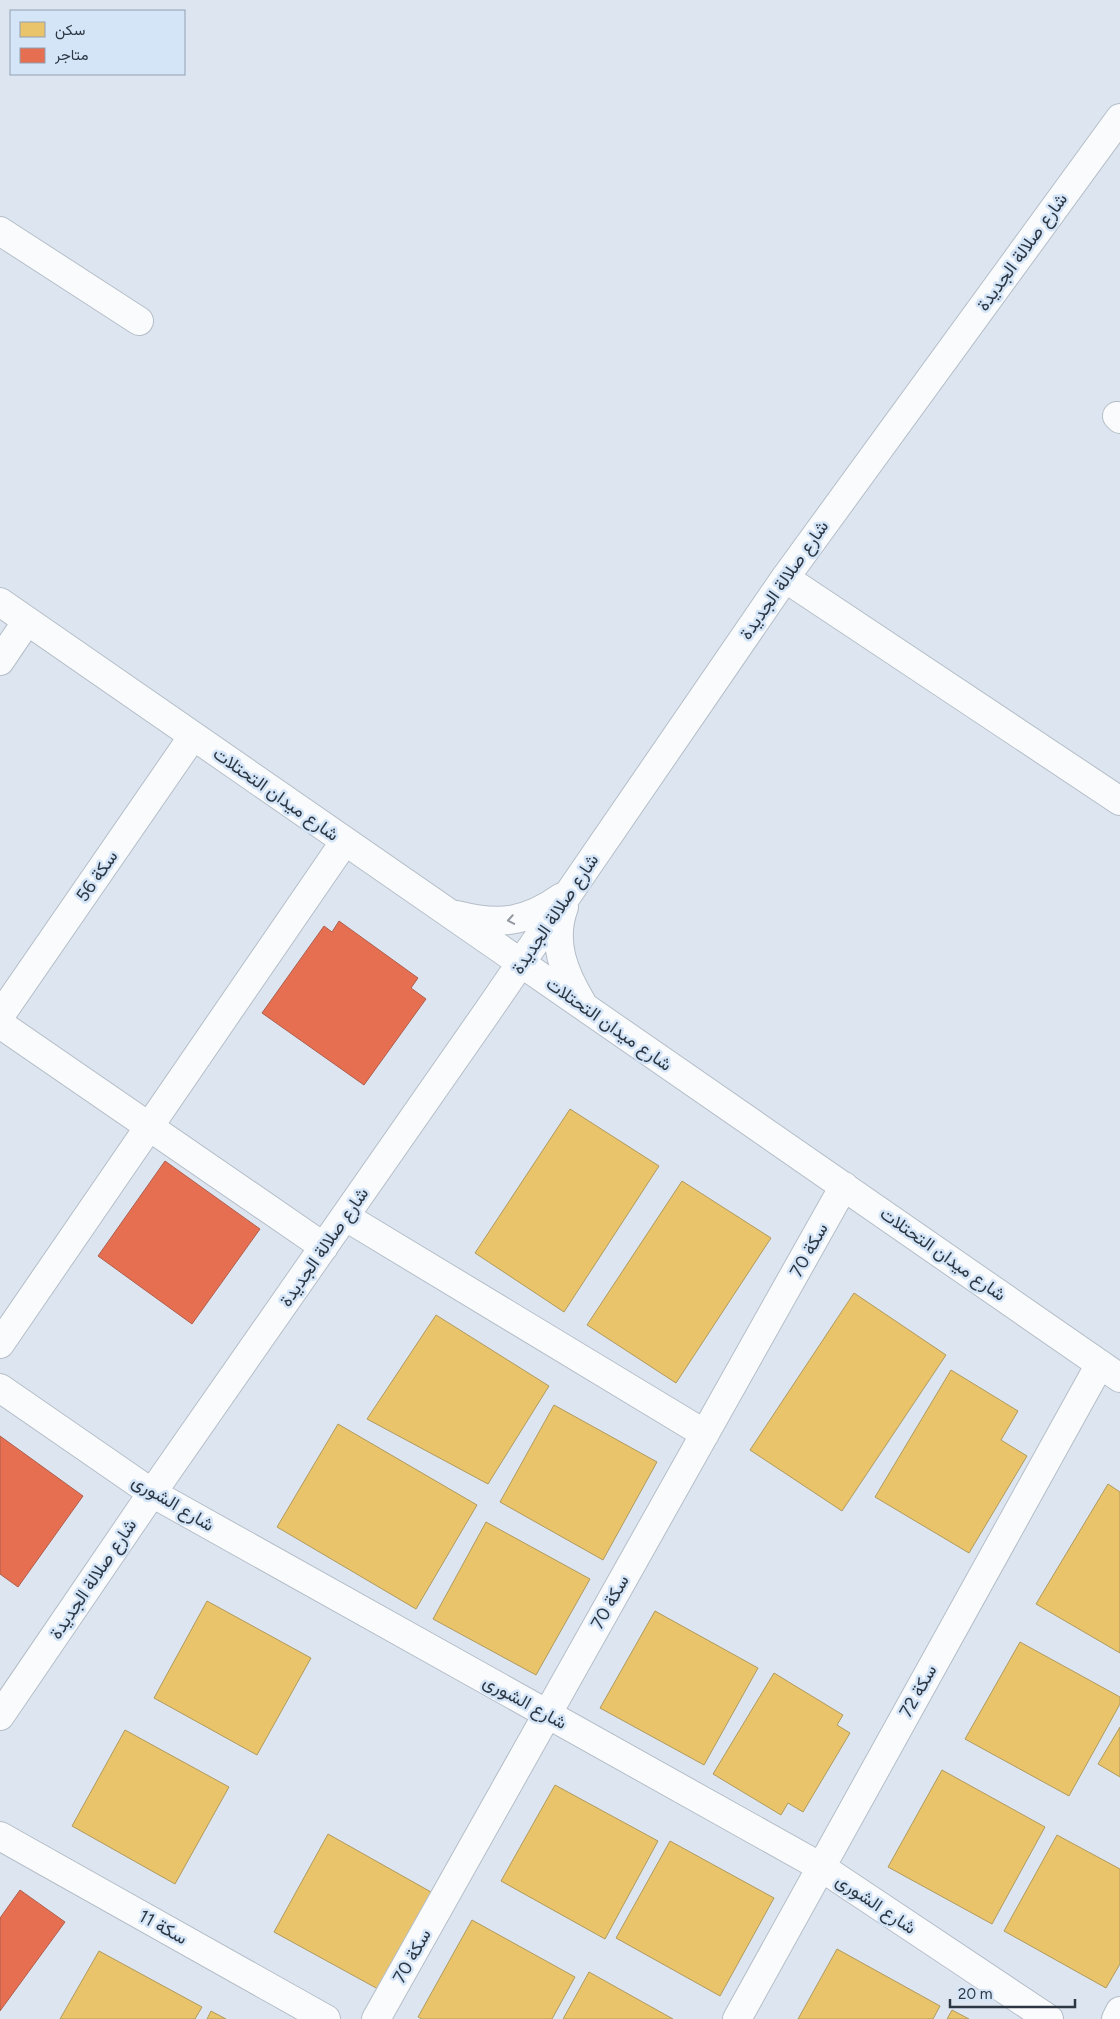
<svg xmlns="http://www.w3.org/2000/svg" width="1120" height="2019" viewBox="0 0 1120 2019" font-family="Figtree,Vazirmatn,sans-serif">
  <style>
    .homes { fill: #e9c46a; stroke: #b09a5e }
    .shops { fill: #e76f51; stroke: #af5e4d }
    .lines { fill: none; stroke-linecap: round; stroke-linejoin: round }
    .minor-casing { stroke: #b5bec8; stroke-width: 30 }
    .minor { stroke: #fafbfd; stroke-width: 28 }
    .oneway { stroke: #9399a0 }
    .labels { text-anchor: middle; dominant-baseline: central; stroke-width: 5; stroke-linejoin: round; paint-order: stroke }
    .street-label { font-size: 18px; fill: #2c3743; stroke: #d5e5f8 }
  </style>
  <rect width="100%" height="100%" fill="#dde6f0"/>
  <path class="homes" d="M 570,1109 L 659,1166 L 564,1312 L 475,1253 Z
    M 682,1181 L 771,1238 L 676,1383 L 587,1325 Z
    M 854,1293 L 946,1355 L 842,1511 L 750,1450 Z
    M 436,1315 L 549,1386 L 488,1484 L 367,1419 Z
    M 951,1370 L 1018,1411 L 1001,1440 L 1027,1456 L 969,1553 L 875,1497 Z
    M 554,1405 L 657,1462 L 603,1560 L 500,1502 Z
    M 338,1424 L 477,1505 L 416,1609 L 277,1527 Z
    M 1108,1484 L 1120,1492 L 1120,1653 L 1036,1604 Z
    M 486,1522 L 590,1579 L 536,1675 L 433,1619 Z
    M 207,1601 L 311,1658 L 257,1755 L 154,1698 Z
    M 655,1611 L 758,1668 L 704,1765 L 600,1708 Z
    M 1020,1642 L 1120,1697 L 1120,1704 L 1069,1796 L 965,1739 Z
    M 774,1673 L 843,1715 L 837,1725 L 850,1733 L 803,1812 L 788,1803 L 781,1815 L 713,1774 Z
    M 1120,1727 L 1120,1777 L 1098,1764 Z
    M 125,1730 L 229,1787 L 175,1884 L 72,1826 Z
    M 942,1770 L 1045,1827 L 992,1924 L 888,1867 Z
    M 555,1785 L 658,1841 L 605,1939 L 501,1881 Z
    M 328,1834 L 431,1892 L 378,1989 L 274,1932 Z
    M 1057,1835 L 1120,1869 L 1120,1964 L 1106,1988 L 1004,1931 Z
    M 670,1841 L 774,1898 L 720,1996 L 616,1938 Z
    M 472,1920 L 575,1977 L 552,2019 L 422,2019 L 418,2017 Z
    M 837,1949 L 940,2006 L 933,2019 L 798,2019 Z
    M 99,1951 L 202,2007 L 195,2019 L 60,2019 Z
    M 589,1972 L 673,2019 L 563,2019 Z
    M 952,2010 L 969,2019 L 947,2019 Z
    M 211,2011 L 226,2019 L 207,2019 Z"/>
  <path class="shops" d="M 339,921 L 418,978 L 411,988 L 426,999 L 364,1085 L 262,1013 L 324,926 L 332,932 Z
    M 165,1161 L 260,1229 L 192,1324 L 98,1256 Z
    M 0,1436 L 83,1496 L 18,1587 L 0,1574 Z
    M 20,1890 L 65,1922 L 0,2011 L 0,1918 Z"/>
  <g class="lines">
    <defs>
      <path id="minor" d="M 0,231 L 139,321
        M 1117,416 L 1120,419
        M 785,578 L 1120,801
        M 0,602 L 1120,1378
        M 0,661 L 27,621
        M 564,907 C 551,942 564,973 582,1003
        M 457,915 C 500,926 527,922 562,897
        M 0,1016 L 193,736
        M 0,1024 L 324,1247
        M 346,1217 L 705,1434
        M 0,1344 L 345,841
        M 0,1388 L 152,1493 L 821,1867 L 1049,2019
        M 0,1716 L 152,1493 L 490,1008 L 785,578 L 1120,118
        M 0,1836 L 326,2019
        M 376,2019 L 844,1186
        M 737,2019 L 1100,1364
        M 1116,2019 L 1120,2011"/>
    </defs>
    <use href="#minor" class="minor-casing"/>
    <use href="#minor" class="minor"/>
  </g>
  <defs><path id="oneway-chevron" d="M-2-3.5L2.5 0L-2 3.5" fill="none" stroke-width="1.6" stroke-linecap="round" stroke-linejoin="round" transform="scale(1.25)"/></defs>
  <use class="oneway" href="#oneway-chevron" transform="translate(511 920) rotate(170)"/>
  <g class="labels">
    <g class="street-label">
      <text transform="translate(1022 252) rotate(-54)">شارع صلالة الجديدة</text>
      <text transform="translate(784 580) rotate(-55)">شارع صلالة الجديدة</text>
      <text transform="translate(276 794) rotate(35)">شارع ميدان التحتلات</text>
      <text transform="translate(97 876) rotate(-55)">سكة 56</text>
      <text transform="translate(555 914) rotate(-56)">شارع صلالة الجديدة</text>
      <text transform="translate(609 1024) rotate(35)">شارع ميدان التحتلات</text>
      <text transform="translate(324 1247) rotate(-55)">شارع صلالة الجديدة</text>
      <text transform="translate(809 1250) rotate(-61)">سكة 70</text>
      <text transform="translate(943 1254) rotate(35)">شارع ميدان التحتلات</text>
      <text transform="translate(173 1503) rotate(31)">شارع الشورى</text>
      <text transform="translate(93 1579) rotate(-56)">شارع صلالة الجديدة</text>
      <text transform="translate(610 1602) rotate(-61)">سكة 70</text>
      <text transform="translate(918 1691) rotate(-61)">سكة 72</text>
      <text transform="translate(525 1702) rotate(29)">شارع الشورى</text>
      <text transform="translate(876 1904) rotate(34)">شارع الشورى</text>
      <text transform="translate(163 1927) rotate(29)">سكة 11</text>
      <text transform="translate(412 1956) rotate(-61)">سكة 70</text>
    </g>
  </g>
  <rect x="10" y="10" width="175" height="65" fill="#d5e5f8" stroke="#919fb0"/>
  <rect x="20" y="22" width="25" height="15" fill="#e9c46a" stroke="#919fb0"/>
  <text x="55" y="35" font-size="15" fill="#2c3743">سكن</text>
  <rect x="20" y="48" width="25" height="15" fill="#e76f51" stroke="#919fb0"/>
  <text x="55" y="60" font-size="15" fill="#2c3743">متاجر</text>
  <path d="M950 1999v8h125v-8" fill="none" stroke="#2c3743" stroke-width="2.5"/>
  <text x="958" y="1999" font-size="15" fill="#2c3743" stroke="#d5e5f8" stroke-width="4" paint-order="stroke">20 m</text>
</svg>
